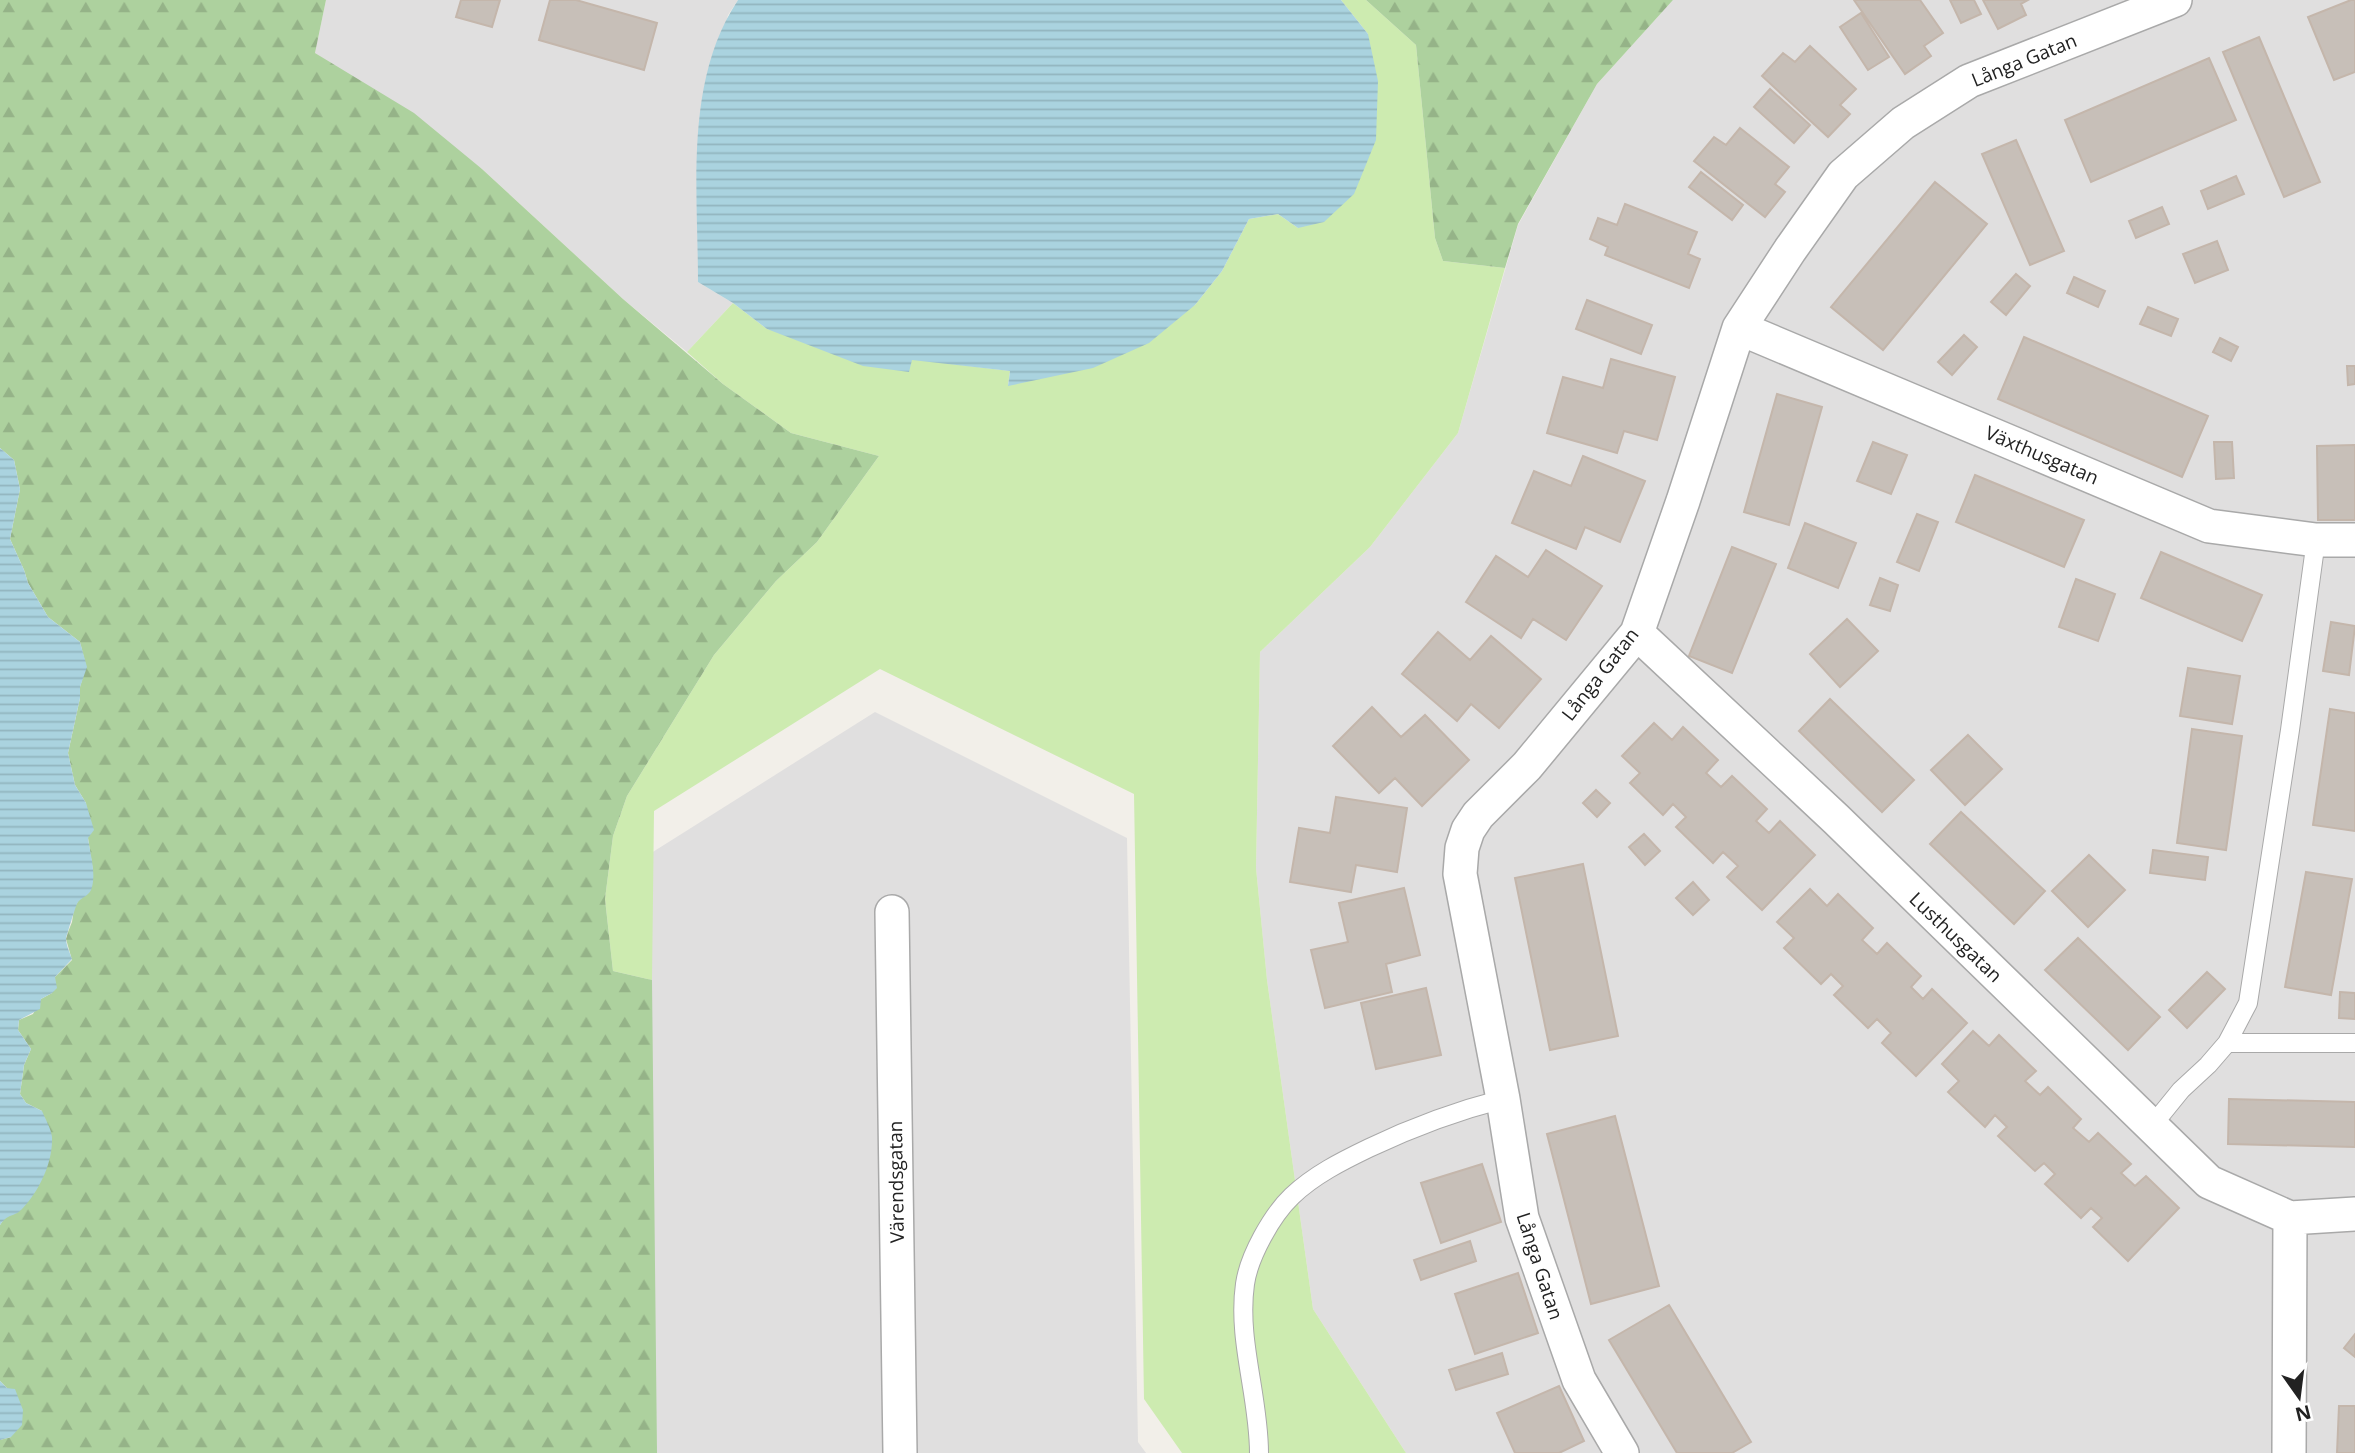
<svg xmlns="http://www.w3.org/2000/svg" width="2355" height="1453" viewBox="0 0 2355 1453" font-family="'Open Sans',sans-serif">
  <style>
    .residential { fill: #e0dfdf }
    .grass { fill: #cdebb0 }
    .forest { fill: url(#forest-firs) }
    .water { fill: url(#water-rules) }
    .building { fill: #c7bfb8; stroke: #c4b6ab; stroke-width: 2 }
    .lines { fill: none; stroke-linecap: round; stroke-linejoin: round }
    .service-casing { stroke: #a9a9a9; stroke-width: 20 }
    .minor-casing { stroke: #a9a9a9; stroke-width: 36 }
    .service { stroke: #fff; stroke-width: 18 }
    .minor { stroke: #fff; stroke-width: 33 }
    .labels { text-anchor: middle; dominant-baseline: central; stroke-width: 7; stroke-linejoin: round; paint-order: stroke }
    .street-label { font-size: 19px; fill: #222; stroke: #fff }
  </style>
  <defs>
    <pattern id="forest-firs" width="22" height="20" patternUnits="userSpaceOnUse" patternTransform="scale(1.75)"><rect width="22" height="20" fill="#add19e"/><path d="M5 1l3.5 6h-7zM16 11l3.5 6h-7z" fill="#95b388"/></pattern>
    <pattern id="water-rules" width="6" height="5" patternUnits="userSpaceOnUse" patternTransform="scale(1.75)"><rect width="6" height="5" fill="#aad3df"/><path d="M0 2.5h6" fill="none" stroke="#92b5bf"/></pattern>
  </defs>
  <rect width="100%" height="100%" fill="#f2efe9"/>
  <path class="residential" d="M 326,0 L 738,0 L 728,15 L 700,113 L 698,172 L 698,282 L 733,303 L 687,352 L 623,299 L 482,169 L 315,53 Z
    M 1673,0 L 2355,0 L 2355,1453 L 1406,1453 L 1313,1309 L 1267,980 L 1256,868 L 1260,652 L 1370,547 L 1458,433 L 1518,225 L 1597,84 Z
    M 875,712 L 1127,838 L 1138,1442 L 1146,1453 L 651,1453 L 648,855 Z"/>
  <path class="grass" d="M 1341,0 L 1366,0 L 1416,45 L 1435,238 L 1443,261 L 1505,268 L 1458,433 L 1370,547 L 1260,652 L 1256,868 L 1267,980 L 1313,1309 L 1406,1453 L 1182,1453 L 1144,1399 L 1134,794 L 880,669 L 654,811 L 652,980 L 613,971 L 605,899 L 613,836 L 627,796 L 714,655 L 776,581 L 817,542 L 879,456 L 791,433 L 723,384 L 687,352 L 733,303 L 767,329 L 912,359 L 1010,371 L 1008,385 L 1195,305 L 1222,271 L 1249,219 L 1278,214 L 1298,228 L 1368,34 Z"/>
  <path class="forest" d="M 0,0 L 326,0 L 315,53 L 414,113 L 482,169 L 623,299 L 723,384 L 791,433 L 879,456 L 817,542 L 776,581 L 714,655 L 627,796 L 613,836 L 605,899 L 613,971 L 652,980 L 657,1453 L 0,1453 L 0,1440 L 11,1437 L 7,1388 L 0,1381 L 0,1225 L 6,1216 L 42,1111 L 26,1103 L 20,1094 L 24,1065 L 31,1049 L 18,1030 L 19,1020 L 33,1014 L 41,999 L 52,993 L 55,977 L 72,960 L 66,939 L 68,932 L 72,922 L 74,909 L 93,871 L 88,838 L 86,803 L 75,785 L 68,753 L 80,698 L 80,687 L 86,666 L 80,642 L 48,617 L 28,583 L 24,570 L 10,539 L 20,489 L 14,460 L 0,448 Z
    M 1366,0 L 1673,0 L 1597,84 L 1518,224 L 1505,268 L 1443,261 L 1435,238 L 1416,45 Z"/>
  <path class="water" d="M 738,0 L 1341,0 L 1368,34 L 1378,81 L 1376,140 L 1354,194 L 1324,222 L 1298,228 L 1278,214 L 1249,219 L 1222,271 L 1195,305 L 1149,343 L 1093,368 L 1008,386 L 1010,371 L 912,360 L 909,372 L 863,366 L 767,329 L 733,303 L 698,282 C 698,190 684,81 738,0 Z
    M 0,448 L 14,460 L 20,489 L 10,539 L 24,570 L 28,583 L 48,617 L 80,642 L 87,667 L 80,687 L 80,698 L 68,753 L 75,785 L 86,803 L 94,830 L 88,838 C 90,853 96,872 92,887 C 90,896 83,896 78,902 C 76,904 67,935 66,938 C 66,945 70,953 72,959 L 55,977 L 57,988 L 52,993 L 41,999 L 40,1009 L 19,1020 L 18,1030 L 31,1049 L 24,1065 L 20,1094 L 26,1103 L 42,1111 C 45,1118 51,1129 52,1137 C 53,1163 39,1191 22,1209 C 15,1217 8,1213 0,1225 Z
    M 0,1381 L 7,1388 L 15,1389 L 23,1410 L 22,1425 L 11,1437 L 0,1440 Z"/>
  <path class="building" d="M 461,0 L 500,0 L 492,27 L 456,17 Z
    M 550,0 L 576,0 L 657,23 L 644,70 L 539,40 Z
    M 1854,0 L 1920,0 L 1943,33 L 1924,46 L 1931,56 L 1905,74 Z
    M 1950,0 L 1974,0 L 1981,14 L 1961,23 Z
    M 1983,0 L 2028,0 L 2021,4 L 2026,15 L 1998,29 Z
    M 2351,0 L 2355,0 L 2355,72 L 2334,80 L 2308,17 Z
    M 1861,13 L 1889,57 L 1868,70 L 1840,27 Z
    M 2259,37 L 2320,182 L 2284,197 L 2223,52 Z
    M 1810,46 L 1856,89 L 1840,105 L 1850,114 L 1828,137 L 1762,76 L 1783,53 L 1795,62 Z
    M 2209,58 L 2236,120 L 2091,182 L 2065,120 Z
    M 1770,89 L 1810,125 L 1794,143 L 1754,107 Z
    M 1740,128 L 1789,167 L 1775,184 L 1785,192 L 1765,217 L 1694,161 L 1714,137 L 1726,145 Z
    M 2016,140 L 2064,251 L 2030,265 L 1982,154 Z
    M 1701,172 L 1743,205 L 1732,220 L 1689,187 Z
    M 2236,176 L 2244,194 L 2208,209 L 2201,191 Z
    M 1935,182 L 1987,224 L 1883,350 L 1831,307 Z
    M 1625,204 L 1697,232 L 1688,254 L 1700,259 L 1689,288 L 1605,255 L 1608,247 L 1590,239 L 1598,218 L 1617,225 Z
    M 2162,207 L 2169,224 L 2136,238 L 2129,221 Z
    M 2217,241 L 2228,270 L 2195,283 L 2183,254 Z
    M 2016,274 L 2030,286 L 2006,315 L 1991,302 Z
    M 2074,277 L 2105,291 L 2098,307 L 2067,293 Z
    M 1587,300 L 1652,325 L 1641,354 L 1576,329 Z
    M 2148,307 L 2178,319 L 2171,336 L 2140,324 Z
    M 1964,335 L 1977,347 L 1952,375 L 1938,362 Z
    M 2024,337 L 2208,416 L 2182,477 L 1998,399 Z
    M 2220,338 L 2238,347 L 2231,361 L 2213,352 Z
    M 1611,359 L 1675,377 L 1657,440 L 1624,431 L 1617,453 L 1547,433 L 1563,377 L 1603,388 Z
    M 2347,366 L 2355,366 L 2355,384 L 2348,385 Z
    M 1777,394 L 1822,407 L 1789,525 L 1744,512 Z
    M 1873,442 L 1907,455 L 1891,494 L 1857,481 Z
    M 2214,442 L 2232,442 L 2234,478 L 2216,479 Z
    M 2355,445 L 2355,520 L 2318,520 L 2317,446 Z
    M 1583,456 L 1645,481 L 1620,542 L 1585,527 L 1576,549 L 1512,523 L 1534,471 L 1571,486 Z
    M 1975,475 L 2084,520 L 2064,567 L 1956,522 Z
    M 1917,514 L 1938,522 L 1919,571 L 1897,562 Z
    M 1805,523 L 1856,543 L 1838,588 L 1788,568 Z
    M 1732,547 L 1776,564 L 1732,673 L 1689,656 Z
    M 1546,550 L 1602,586 L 1566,640 L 1533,619 L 1521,638 L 1466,602 L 1496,556 L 1528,577 Z
    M 2161,552 L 2262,595 L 2242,641 L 2141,598 Z
    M 1880,578 L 1898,585 L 1890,611 L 1870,605 Z
    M 2076,579 L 2115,594 L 2098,641 L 2059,627 Z
    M 1847,619 L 1878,651 L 1840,687 L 1810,654 Z
    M 2331,622 L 2355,626 L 2349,675 L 2323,671 Z
    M 1438,632 L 1470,660 L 1491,636 L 1541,679 L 1499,728 L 1471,704 L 1457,721 L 1402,674 Z
    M 2188,668 L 2240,676 L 2232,724 L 2180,716 Z
    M 1830,699 L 1914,780 L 1882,812 L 1799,731 Z
    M 1372,707 L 1401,737 L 1425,715 L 1469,760 L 1422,806 L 1395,778 L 1379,793 L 1333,746 Z
    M 2330,709 L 2355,713 L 2355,831 L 2313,825 Z
    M 1654,723 L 1672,740 L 1683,727 L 1718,760 L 1706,773 L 1721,787 L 1732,776 L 1767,809 L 1756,821 L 1769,833 L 1780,821 L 1815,855 L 1762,910 L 1727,877 L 1738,866 L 1723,852 L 1713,863 L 1676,827 L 1686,817 L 1673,804 L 1663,815 L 1630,783 L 1640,773 L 1622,756 Z
    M 2192,729 L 2242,736 L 2226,850 L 2177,843 Z
    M 1968,735 L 2002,769 L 1965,805 L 1931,770 Z
    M 1596,790 L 1610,803 L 1597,817 L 1583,803 Z
    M 1336,797 L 1407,808 L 1397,872 L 1356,865 L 1351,892 L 1290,882 L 1299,828 L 1330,833 Z
    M 1961,812 L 2045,891 L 2014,924 L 1930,844 Z
    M 1644,834 L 1660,851 L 1645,865 L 1629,847 Z
    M 2153,850 L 2208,857 L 2205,880 L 2150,873 Z
    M 2089,855 L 2125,890 L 2088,927 L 2052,891 Z
    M 1583,864 L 1618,1036 L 1550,1050 L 1515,878 Z
    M 2306,872 L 2352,879 L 2331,995 L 2285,987 Z
    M 1693,882 L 1709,900 L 1693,915 L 1676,898 Z
    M 1404,888 L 1420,955 L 1386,964 L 1392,992 L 1325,1008 L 1311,950 L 1348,942 L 1339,903 Z
    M 1810,889 L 1827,906 L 1838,894 L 1873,928 L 1862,940 L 1877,954 L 1887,943 L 1921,976 L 1911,987 L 1923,999 L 1932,989 L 1967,1023 L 1916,1076 L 1882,1043 L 1891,1033 L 1877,1019 L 1868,1028 L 1834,995 L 1843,986 L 1831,974 L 1821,984 L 1784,948 L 1794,938 L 1777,922 Z
    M 2078,938 L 2160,1017 L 2128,1050 L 2045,970 Z
    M 2207,972 L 2225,989 L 2187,1028 L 2169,1010 Z
    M 1426,988 L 1441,1055 L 1376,1069 L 1361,1003 Z
    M 2340,992 L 2355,993 L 2355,1019 L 2339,1018 Z
    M 1973,1031 L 1989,1046 L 1999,1035 L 2036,1071 L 2025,1081 L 2040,1095 L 2048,1087 L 2081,1119 L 2073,1128 L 2089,1142 L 2098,1133 L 2131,1164 L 2121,1173 L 2135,1186 L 2146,1176 L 2179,1208 L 2128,1261 L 2093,1227 L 2102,1218 L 2091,1208 L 2081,1218 L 2045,1184 L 2055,1174 L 2044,1163 L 2035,1171 L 1998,1136 L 2007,1127 L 1995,1115 L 1985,1127 L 1948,1092 L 1959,1081 L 1942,1064 Z
    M 2229,1099 L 2355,1102 L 2355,1147 L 2228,1144 Z
    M 1615,1116 L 1659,1286 L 1591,1304 L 1547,1134 Z
    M 1482,1164 L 1501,1222 L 1441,1243 L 1421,1183 Z
    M 1470,1241 L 1476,1261 L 1421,1280 L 1414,1260 Z
    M 1518,1273 L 1538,1333 L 1475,1354 L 1455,1294 Z
    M 1669,1305 L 1751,1442 L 1732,1453 L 1677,1453 L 1609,1340 Z
    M 2355,1334 L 2355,1357 L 2344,1348 Z
    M 1502,1353 L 1508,1374 L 1456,1390 L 1449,1370 Z
    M 1559,1386 L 1584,1441 L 1559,1453 L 1515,1453 L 1497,1413 Z
    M 2339,1406 L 2355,1406 L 2355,1453 L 2337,1453 Z"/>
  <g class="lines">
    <defs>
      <path id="service" d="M 2227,1043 L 2355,1043
        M 2151,1127 L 2181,1090 L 2208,1065 L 2227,1043 L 2248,1003 L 2290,730 L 2316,540
        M 1259,1453 C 1259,1396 1237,1340 1245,1284 C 1249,1256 1272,1215 1292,1196 C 1314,1175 1342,1161 1369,1148 C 1413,1127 1456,1111 1503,1099"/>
      <path id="minor" d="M 1739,328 L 2209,526 L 2316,540 L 2355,540
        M 1637,633 L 1836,819 L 2209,1182 L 2290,1218 L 2355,1214
        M 892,912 L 900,1453
        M 1622,1453 L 1579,1380 L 1522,1218 L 1503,1099 L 1460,874 L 1462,848 L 1468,830 L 1478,815 L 1527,766 L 1637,633 L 1683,501 L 1739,328 L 1790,250 L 1843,175 L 1903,123 L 1969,81 L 2175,0
        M 2289,1453 L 2290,1218"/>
    </defs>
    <use href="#service" class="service-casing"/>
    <use href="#minor" class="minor-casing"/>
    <use href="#service" class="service"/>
    <use href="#minor" class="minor"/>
  </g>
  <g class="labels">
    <g class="street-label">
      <text transform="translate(2024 60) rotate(-22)">Långa Gatan</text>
      <text transform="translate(2042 455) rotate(23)">Växthusgatan</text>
      <text transform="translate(1600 674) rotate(-52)">Långa Gatan</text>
      <text transform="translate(1956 937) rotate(44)">Lusthusgatan</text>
      <text transform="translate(896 1182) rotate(-91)">Värendsgatan</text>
      <text transform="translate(1540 1266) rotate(72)">Långa Gatan</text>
    </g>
  </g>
  <g transform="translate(2299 1397) rotate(166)" stroke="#ffffff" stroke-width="5" paint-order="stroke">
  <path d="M0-5L12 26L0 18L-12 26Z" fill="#222222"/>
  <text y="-10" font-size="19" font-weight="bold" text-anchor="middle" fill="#222222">N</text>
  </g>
</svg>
